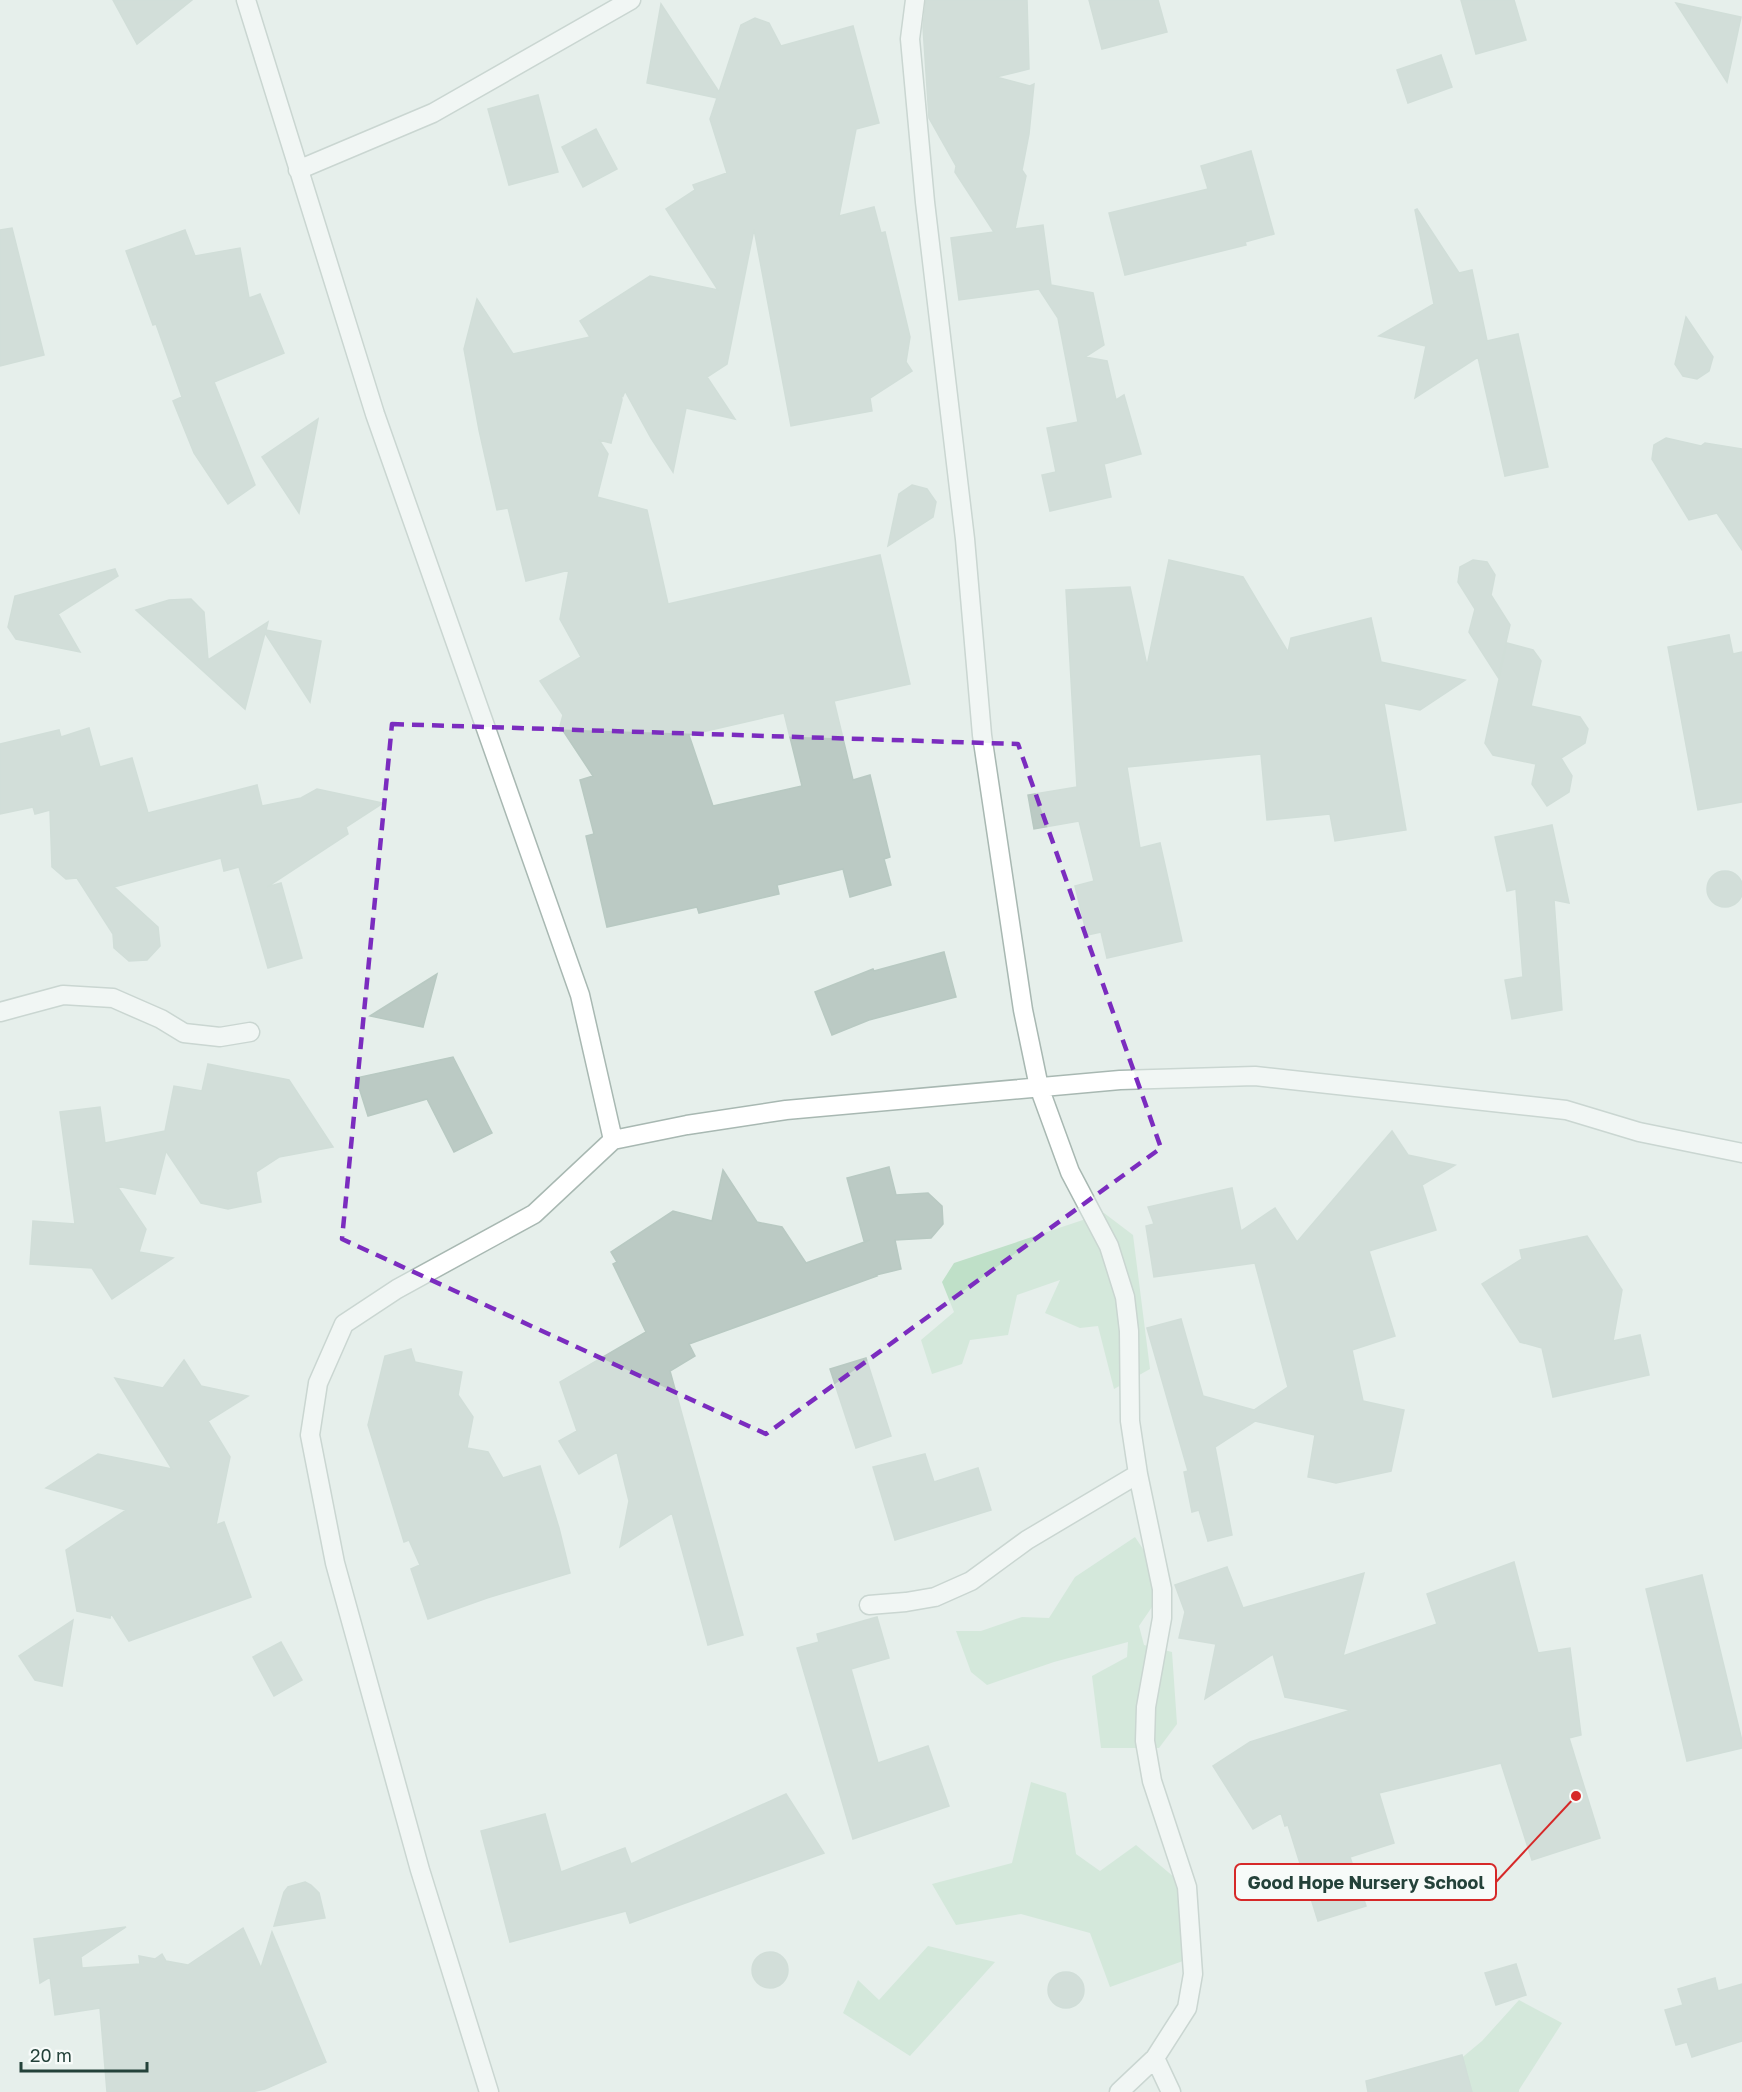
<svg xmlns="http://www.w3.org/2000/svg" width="1742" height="2092" viewBox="0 0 1742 2092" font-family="'Golos Text',sans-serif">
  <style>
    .green { fill: #bfe0c8 }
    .building { fill: #bbcac4; stroke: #b8c9c2; stroke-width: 1.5; fill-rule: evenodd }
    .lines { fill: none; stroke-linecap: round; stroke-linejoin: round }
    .minor-casing { stroke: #a8b8b2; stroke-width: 21 }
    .minor { stroke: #fff; stroke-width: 18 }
    .marked { fill: none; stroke: #7b2cbf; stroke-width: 4.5; stroke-dasharray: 12 8; stroke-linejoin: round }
    .leader { fill: none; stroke: #d62828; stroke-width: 2 }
    .callout-dot { fill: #d62828; stroke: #f7fbf9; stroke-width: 2 }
    .callout { fill: #f7fbf9; stroke: #d62828; stroke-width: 2 }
    .callout-label { font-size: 18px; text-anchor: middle; font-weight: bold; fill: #24423a }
  </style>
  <rect width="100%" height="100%" fill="#e6efeb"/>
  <path class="green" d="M 1104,1213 L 1133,1235 L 1150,1369 L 1114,1389 L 1098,1326 L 1080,1328 L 1045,1313 L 1060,1280 L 1017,1295 L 1008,1335 L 970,1340 L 962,1364 L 932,1374 L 921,1340 L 954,1312 L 942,1282 L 954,1263 Z
    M 1135,1537 L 1167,1585 L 1139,1626 L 1144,1645 L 1172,1652 L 1177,1724 L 1159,1748 L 1101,1748 L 1092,1676 L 1127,1657 L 1128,1642 L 1054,1662 L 987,1685 L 971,1672 L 956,1631 L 981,1631 L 1022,1617 L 1049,1618 L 1075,1577 Z
    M 1031,1782 L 1066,1793 L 1076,1854 L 1100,1871 L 1136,1845 L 1187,1888 L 1183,1961 L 1110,1987 L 1090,1933 L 1021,1914 L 956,1925 L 932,1884 L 1012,1863 Z
    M 928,1946 L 995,1962 L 910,2056 L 843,2013 L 858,1980 L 879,2000 Z
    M 1519,2000 L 1562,2023 L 1519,2090 L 1519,2092 L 1425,2092 L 1423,2090 L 1482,2041 Z"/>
  <path class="building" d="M 113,0 L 192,0 L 137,44 Z
    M 926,0 L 1027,0 L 1029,69 L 996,77 L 1030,86 L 1034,84 L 1029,134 L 1022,170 L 1026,176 L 1015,229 L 1043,225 L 1051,285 L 1093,293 L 1104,345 L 1085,357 L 1107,361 L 1116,400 L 1124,395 L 1141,454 L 1104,464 L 1111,497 L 1050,511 L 1042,475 L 1056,472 L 1047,428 L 1078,422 L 1058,318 L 1039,289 L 959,300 L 951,238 L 994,232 L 955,172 L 956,166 L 929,118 L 923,27 Z
    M 1089,0 L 1158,0 L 1167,32 L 1102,49 Z
    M 1461,0 L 1514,0 L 1526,40 L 1476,54 Z
    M 1676,3 L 1741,17 L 1727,82 Z
    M 661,4 L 719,92 L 741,25 L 755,18 L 769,23 L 781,46 L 853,26 L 879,123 L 856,129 L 839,216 L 874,207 L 881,233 L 885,232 L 910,337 L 906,362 L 912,371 L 870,398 L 872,411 L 791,426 L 754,229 L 727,364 L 707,377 L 735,419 L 686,408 L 673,472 L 651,438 L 625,391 L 623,396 L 621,392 L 622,400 L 611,443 L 599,440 L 608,454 L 597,497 L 647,510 L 668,604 L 880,555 L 910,684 L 834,701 L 853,780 L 870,775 L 890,857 L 884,859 L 891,885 L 850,897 L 843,869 L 777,885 L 779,894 L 699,913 L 697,907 L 607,927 L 586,836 L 594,834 L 580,780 L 593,776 L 560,726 L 563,715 L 540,681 L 581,657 L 560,619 L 569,570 L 526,581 L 508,508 L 497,510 L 479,430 L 464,349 L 477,299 L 513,354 L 590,337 L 580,321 L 650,276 L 718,290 L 666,209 L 695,190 L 693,185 L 727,173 L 710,119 L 717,98 L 647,83 ZM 784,713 L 802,786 L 713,806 L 689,735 Z
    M 1441,55 L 1452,87 L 1408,103 L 1397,70 Z
    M 538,95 L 558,172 L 509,185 L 488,109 Z
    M 596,129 L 617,169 L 583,187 L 562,147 Z
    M 1251,151 L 1274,234 L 1245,242 L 1246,245 L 1125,275 L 1109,213 L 1208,189 L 1201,166 Z
    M 1417,209 L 1459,273 L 1472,270 L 1487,341 L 1518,334 L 1548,467 L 1505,476 L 1478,357 L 1415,398 L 1426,346 L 1379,336 L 1434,304 L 1415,210 Z
    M 12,228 L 44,355 L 0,366 L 0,230 Z
    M 185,230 L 195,256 L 240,248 L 249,298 L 260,294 L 284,353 L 214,382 L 255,485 L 228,504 L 194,453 L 173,401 L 182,397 L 156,324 L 153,325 L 126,251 Z
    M 1686,317 L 1713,357 L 1709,371 L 1697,379 L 1683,376 L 1675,364 Z
    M 318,419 L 299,513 L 262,457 Z
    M 1666,438 L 1701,446 L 1705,443 L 1742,449 L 1742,550 L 1717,513 L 1689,520 L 1652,459 L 1654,445 Z
    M 912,485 L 927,489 L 936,502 L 933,517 L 888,546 L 899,494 Z
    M 1169,560 L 1243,577 L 1288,652 L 1291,638 L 1371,618 L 1381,662 L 1465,680 L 1420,710 L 1384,703 L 1406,830 L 1335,841 L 1330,814 L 1267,820 L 1261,754 L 1127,767 L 1140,848 L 1160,843 L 1182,941 L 1107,958 L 1101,932 L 1087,935 L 1075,886 L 1094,881 L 1079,821 L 1034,829 L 1028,795 L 1077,787 L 1066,590 L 1130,587 L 1147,666 Z
    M 1473,560 L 1487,562 L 1495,575 L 1491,595 L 1510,625 L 1498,677 L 1469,632 L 1475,609 L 1458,582 L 1460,567 Z
    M 115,569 L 118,576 L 58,614 L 80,652 L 16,639 L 8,627 L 15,596 Z
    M 191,599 L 204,612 L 208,660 L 268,622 L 266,630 L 321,641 L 310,702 L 265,633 L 245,709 L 136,610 L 169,600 Z
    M 1729,635 L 1733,654 L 1742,652 L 1742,802 L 1698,810 L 1668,647 Z
    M 1507,643 L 1533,650 L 1541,661 L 1531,706 L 1580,717 L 1588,729 L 1585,743 L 1561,758 L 1572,776 L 1569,792 L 1547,806 L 1532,784 L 1536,764 L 1493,755 L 1485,743 Z
    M 89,728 L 100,767 L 132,758 L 148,813 L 257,785 L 262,806 L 301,798 L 317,789 L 383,803 L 346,827 L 348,834 L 267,887 L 281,883 L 302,958 L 268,968 L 239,867 L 224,871 L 221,858 L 114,887 L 158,927 L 160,946 L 147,960 L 129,961 L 114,948 L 113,934 L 77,878 L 66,879 L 52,867 L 50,810 L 35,814 L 33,807 L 0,814 L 0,744 L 59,730 L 61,737 Z
    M 1552,825 L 1569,903 L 1554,900 L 1562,1010 L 1512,1019 L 1505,980 L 1523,977 L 1516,889 L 1507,891 L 1495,837 Z
    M1707 889a18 18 0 1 1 36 0a18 18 0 1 1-36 0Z
    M 944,952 L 956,997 L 869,1020 L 832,1035 L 815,992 L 873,969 L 874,971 Z
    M 437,974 L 423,1027 L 370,1016 Z
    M 453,1057 L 492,1133 L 454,1152 L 427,1099 L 368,1116 L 356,1078 Z
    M 208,1064 L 289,1080 L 333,1147 L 279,1157 L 256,1172 L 261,1202 L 228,1209 L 201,1203 L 166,1151 L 155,1194 L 117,1186 L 146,1229 L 139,1252 L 173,1258 L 112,1299 L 92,1268 L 30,1264 L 33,1221 L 75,1224 L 60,1112 L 100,1107 L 105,1143 L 165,1131 L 174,1086 L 202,1091 Z
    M 1392,1131 L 1408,1155 L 1455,1165 L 1422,1185 L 1436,1230 L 1369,1251 L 1395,1336 L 1352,1350 L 1363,1401 L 1404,1410 L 1391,1471 L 1336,1483 L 1308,1477 L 1315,1435 L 1255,1421 L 1215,1447 L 1232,1535 L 1208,1541 L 1199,1510 L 1192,1512 L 1184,1472 L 1188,1471 L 1147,1328 L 1181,1319 L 1203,1396 L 1254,1410 L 1288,1387 L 1255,1263 L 1154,1277 L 1146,1226 L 1154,1224 L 1148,1207 L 1232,1188 L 1241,1231 L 1275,1208 L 1297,1242 Z
    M 889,1167 L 896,1195 L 928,1193 L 942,1206 L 943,1224 L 931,1238 L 895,1240 L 901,1269 L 876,1275 L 877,1276 L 689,1344 L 695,1356 L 670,1371 L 743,1635 L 708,1645 L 672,1513 L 620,1547 L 629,1501 L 617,1452 L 579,1474 L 559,1441 L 577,1431 L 560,1382 L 646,1332 L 613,1264 L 617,1262 L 611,1252 L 673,1211 L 712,1221 L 723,1170 L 757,1222 L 782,1227 L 806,1263 L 870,1240 L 864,1241 L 847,1178 Z
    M 1587,1236 L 1622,1290 L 1613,1341 L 1640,1335 L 1649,1375 L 1553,1397 L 1542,1348 L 1520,1342 L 1482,1284 L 1522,1259 L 1520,1250 Z
    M 411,1349 L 415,1362 L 462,1372 L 458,1395 L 473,1417 L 467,1448 L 488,1452 L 503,1478 L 540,1466 L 559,1528 L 570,1573 L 487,1598 L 428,1619 L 411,1569 L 420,1565 L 409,1540 L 404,1542 L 368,1425 L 385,1356 Z
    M 866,1358 L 891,1436 L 856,1448 L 830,1369 Z
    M 184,1360 L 201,1386 L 248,1396 L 208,1421 L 230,1457 L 216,1525 L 224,1522 L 251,1597 L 129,1641 L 111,1613 L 110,1618 L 77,1611 L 66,1550 L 126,1510 L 46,1488 L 98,1454 L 172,1469 L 115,1378 L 163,1388 Z
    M 925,1454 L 934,1482 L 978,1468 L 991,1510 L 895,1540 L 873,1467 Z
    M 1514,1562 L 1538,1653 L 1570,1648 L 1581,1735 L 1569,1738 L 1600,1838 L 1532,1860 L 1501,1763 L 1379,1793 L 1394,1843 L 1350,1857 L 1366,1906 L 1318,1921 L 1288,1825 L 1285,1826 L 1281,1813 L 1253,1829 L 1213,1766 L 1250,1742 L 1351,1710 L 1285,1697 L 1273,1654 L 1205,1699 L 1216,1644 L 1179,1638 L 1185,1612 L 1175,1585 L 1227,1567 L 1243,1608 L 1364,1573 L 1343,1656 L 1437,1624 L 1427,1594 Z
    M 1702,1575 L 1742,1741 L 1742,1748 L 1687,1761 L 1646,1589 Z
    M 877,1617 L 889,1658 L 851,1669 L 878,1763 L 928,1746 L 949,1806 L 853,1839 L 797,1648 L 819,1642 L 817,1634 Z
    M 73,1620 L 62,1686 L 35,1680 L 19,1656 Z
    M 281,1642 L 302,1680 L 274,1696 L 253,1657 Z
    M 786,1794 L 824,1853 L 630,1923 L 626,1911 L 510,1942 L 481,1831 L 545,1814 L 561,1872 L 625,1848 L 631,1864 Z
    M 305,1882 L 311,1885 L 319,1893 L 325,1918 L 274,1926 L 284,1892 L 288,1887 Z
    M 126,1927 L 81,1957 L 82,1968 L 140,1964 L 139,1956 L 155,1959 L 162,1954 L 166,1961 L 188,1965 L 243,1928 L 261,1968 L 272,1932 L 326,2062 L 265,2089 L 251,2092 L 107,2092 L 100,2008 L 55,2015 L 50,1977 L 40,1983 L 34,1939 Z
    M752 1970a18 18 0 1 1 36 0a18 18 0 1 1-36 0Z
    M 1516,1964 L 1526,1995 L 1496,2005 L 1485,1973 Z
    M1048 1990a18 18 0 1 1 36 0a18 18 0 1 1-36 0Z
    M 1715,1978 L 1718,1991 L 1742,1984 L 1742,2041 L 1692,2057 L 1687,2042 L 1676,2045 L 1665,2010 L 1683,2005 L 1678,1989 Z
    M 1462,2055 L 1472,2092 L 1368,2092 L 1366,2081 Z"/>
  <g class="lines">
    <defs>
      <path id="minor" d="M 246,0 L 375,414 L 580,995 L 613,1140 L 534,1214 L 397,1289 L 344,1324 L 318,1383 L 310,1435 L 335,1563 L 420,1870 L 489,2092
        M 915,0 L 910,39 L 925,202 L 965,539 L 982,735 L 1023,1010 L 1039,1087 L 1070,1172 L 1109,1246 L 1125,1297 L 1129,1331 L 1130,1421 L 1138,1474 L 1162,1589 L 1162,1618 L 1146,1707 L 1145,1741 L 1152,1781 L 1187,1887 L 1193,1974 L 1187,2008 L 1155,2058 L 1119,2092
        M 298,170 L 433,113 L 631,0
        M 0,1012 L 63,995 L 113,998 L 161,1019 L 184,1033 L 220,1037 L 250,1032
        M 613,1140 L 687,1125 L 786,1110 L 1120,1080 L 1255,1076 L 1566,1110 L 1639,1132 L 1742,1153
        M 869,1605 L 906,1602 L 935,1597 L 971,1581 L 1027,1540 L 1138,1474
        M 1155,2058 L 1171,2092"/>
    </defs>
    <use href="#minor" class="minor-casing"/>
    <use href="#minor" class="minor"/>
  </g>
  <path d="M0 0H1742V2092H0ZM 392,724 L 1018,744 L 1161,1148 L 766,1434 L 342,1239 Z" fill="#e6efeb" fill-opacity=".55" fill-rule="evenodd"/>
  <path class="marked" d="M 392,724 L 1018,744 L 1161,1148 L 766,1434 L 342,1239 Z"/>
  <path class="leader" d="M1576 1796L1496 1882"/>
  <circle class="callout-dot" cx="1576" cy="1796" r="6"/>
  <rect class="callout" x="1235" y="1864" width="261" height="36" rx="6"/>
  <g class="callout-label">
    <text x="1366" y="1889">Good Hope Nursery School</text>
  </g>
  <path d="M21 2062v9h126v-9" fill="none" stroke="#24423a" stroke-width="3"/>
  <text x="30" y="2062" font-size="18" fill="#24423a" stroke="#f7fbf9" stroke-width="4.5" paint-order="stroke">20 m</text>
</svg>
